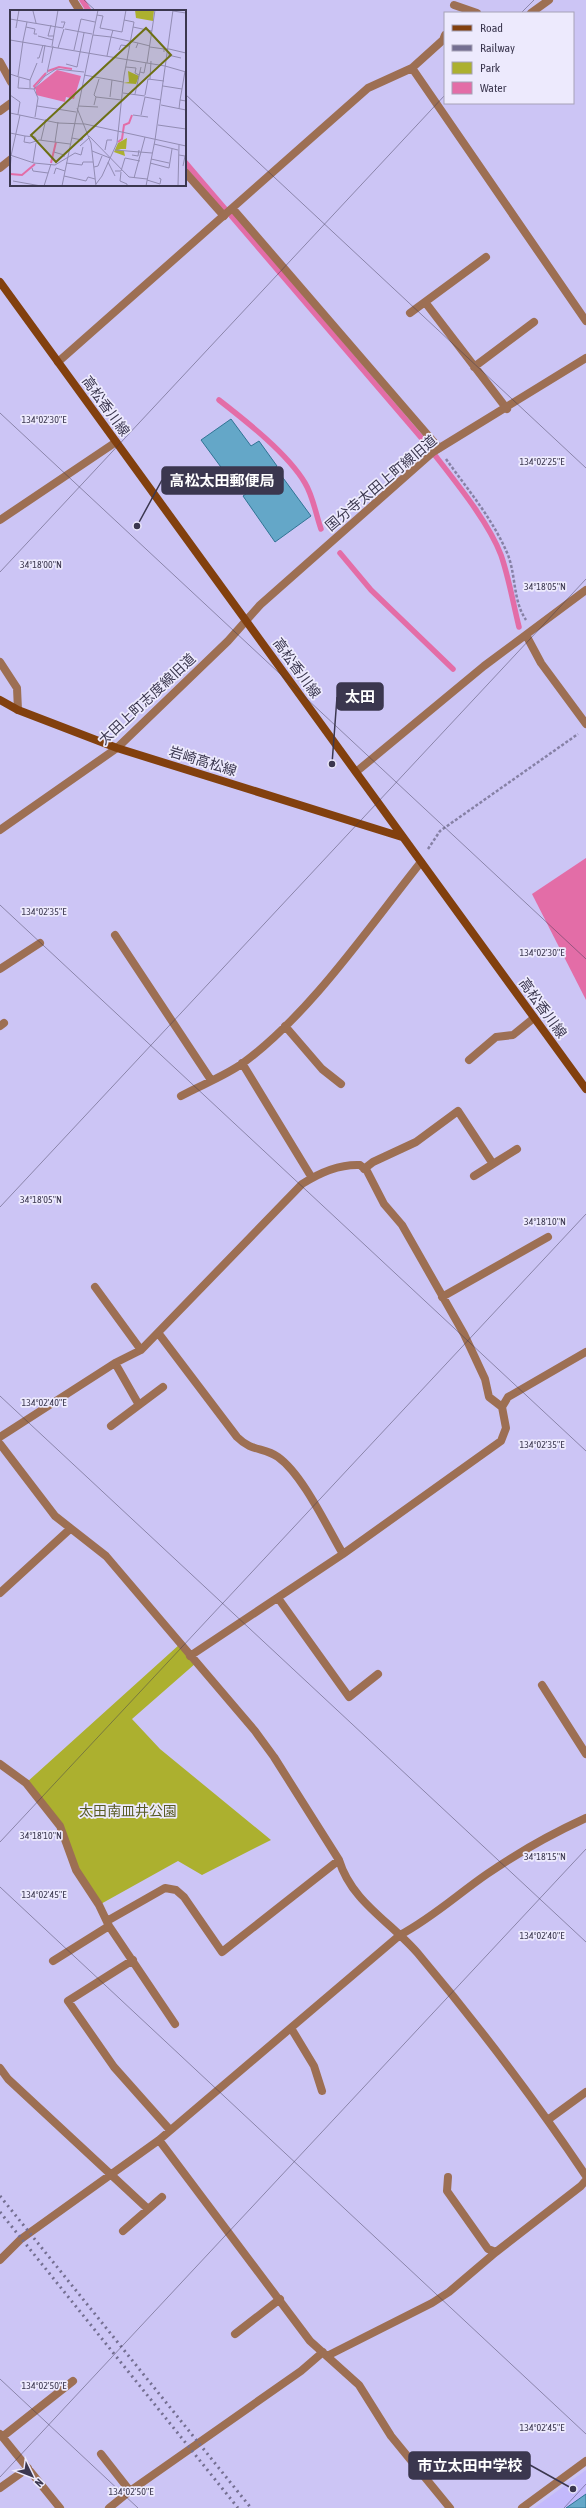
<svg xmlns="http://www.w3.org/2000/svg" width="586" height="2508" viewBox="0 0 586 2508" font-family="'Asap Condensed','Noto Sans JP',sans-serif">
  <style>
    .built { fill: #c3b9fc }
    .green { fill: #acb02f }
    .water { fill: #e36da7 }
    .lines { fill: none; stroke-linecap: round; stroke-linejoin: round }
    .stream { stroke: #e36da7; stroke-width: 5.5 }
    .building { fill: #64a7c8; stroke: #307494 }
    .path { stroke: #8681a5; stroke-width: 2.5; stroke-dasharray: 3 2; stroke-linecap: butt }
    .service { stroke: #9d6f53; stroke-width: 8 }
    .minor { stroke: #9d6f53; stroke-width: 8 }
    .tertiary { stroke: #9d6f53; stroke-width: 8 }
    .secondary { stroke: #82400e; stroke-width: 8 }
    .rail { stroke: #746f91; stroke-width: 3; stroke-dasharray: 2 4; stroke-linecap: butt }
    .ticks { fill: none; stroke: #3b374f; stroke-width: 1; stroke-opacity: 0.45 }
    .labels { text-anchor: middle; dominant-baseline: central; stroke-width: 3.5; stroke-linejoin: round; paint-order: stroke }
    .street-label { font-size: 14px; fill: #3b374f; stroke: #edeafd }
    .park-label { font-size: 14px; fill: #595c25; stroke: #edeafd }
    .inset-river { fill: none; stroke: #e36da7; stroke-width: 2 }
    .inset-road { fill: none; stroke: #928cb3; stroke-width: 1 }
    .view { fill: #6d7014; fill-opacity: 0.15; stroke: #6d7014; stroke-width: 2 }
    .inset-edge { fill: none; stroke: #3b374f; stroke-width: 2 }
    .ticks-label { font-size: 10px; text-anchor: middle; fill: #3b374f; stroke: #edeafd; stroke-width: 3.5; stroke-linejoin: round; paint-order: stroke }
    .leader { fill: none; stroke: #3b374f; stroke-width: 1.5 }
    .callout-dot { fill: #3b374f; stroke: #edeafd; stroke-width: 1.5 }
    .callout { fill: #3b374f; stroke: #3b374f; stroke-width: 1.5 }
    .callout-label { font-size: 15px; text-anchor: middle; font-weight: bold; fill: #fff }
  </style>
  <rect width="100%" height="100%" fill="#ccc5f5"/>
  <path class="built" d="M 586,2470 L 586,2508 L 534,2508 Z"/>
  <path class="green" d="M 180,1644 L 196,1663 L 132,1719 L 160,1749 L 271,1840 L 202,1875 L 178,1861 L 99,1905 L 76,1870 L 60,1826 L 26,1783 Z"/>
  <path class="water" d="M 586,858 L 586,1000 L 532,894 Z"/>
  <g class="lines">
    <path class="stream" d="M 82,0 L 89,11
      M 185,162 L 424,441 C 448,473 487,518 501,555 C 509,578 513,603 519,627
      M 219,400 C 246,421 288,454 305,483 C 313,496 316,515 321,529
      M 340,553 L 371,590 L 453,669"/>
  </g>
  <path class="building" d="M 231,419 L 251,446 L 259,441 L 277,466 L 240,493 L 201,440 Z
    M 278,471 L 311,516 L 275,542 L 243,496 Z
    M 586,2494 L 586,2508 L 566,2508 Z"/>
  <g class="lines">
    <path class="path" d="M 446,459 C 468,490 493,519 508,555 C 516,576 513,601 526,620
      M 428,849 L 440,831 L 578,734"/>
    <path class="service" d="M 73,0 L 80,11
      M 185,172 L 224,216"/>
    <path class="minor" d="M 454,5 L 477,13
      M 531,13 L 549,0
      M 0,62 L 11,82
      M 412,68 L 586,321
      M 0,111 L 11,103
      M 0,168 L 11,159
      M 233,209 L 439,448
      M 425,302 L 507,409
      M 410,313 L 486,257
      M 58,362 L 368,88 L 412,68 L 443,40 L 445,35
      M 474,367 L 534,322
      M 0,520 L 116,442
      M 526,635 L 541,663 L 586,724
      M 0,662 L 17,688 L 18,710
      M 356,772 L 484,666 L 586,590
      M 115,935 L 211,1080
      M 0,969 L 40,943
      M 0,1026 L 4,1023
      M 285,1026 L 322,1069 L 341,1084
      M 469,1060 L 496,1037 L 513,1035 L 534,1018
      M 242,1063 L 312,1178
      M 181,1096 C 201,1085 225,1076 243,1063 C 310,1014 369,927 421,862
      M 364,1169 L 373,1162 L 416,1142 L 458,1111 L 493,1164 L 517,1149
      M 474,1176 L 493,1164
      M 95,1287 L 141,1350
      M 442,1297 L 548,1237
      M 159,1334 L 237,1437 C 252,1452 264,1447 278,1457 C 303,1475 327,1527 343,1554
      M 139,1405 L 163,1387
      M 111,1426 L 139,1405 L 115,1363
      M 0,1437 L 115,1363 L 141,1350 L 302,1184 C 319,1173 339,1164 360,1165 L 367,1171 L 384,1204 L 402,1225 L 464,1334 L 485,1379 L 489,1397 L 502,1407
      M 0,1444 L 55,1516 L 106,1556 L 255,1731 L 274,1757 L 339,1860 C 352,1903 393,1923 420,1956 C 479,2026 535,2100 586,2176
      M 0,1593 L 70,1529
      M 278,1598 L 349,1697 L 378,1674
      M 190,1656 L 343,1554 L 501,1441 L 506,1428 L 502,1407 L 508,1397 L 586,1352
      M 542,1685 L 586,1754
      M 0,1764 L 26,1783 L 60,1826 L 76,1870 L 99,1905 L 109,1926 L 175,2024
      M 107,1921 L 165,1888 L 176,1890 L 184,1897 L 222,1952 L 339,1860
      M 133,1960 L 68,2001 L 114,2067 L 170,2130
      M 53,1961 L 109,1926
      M 291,2028 L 314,2066 L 322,2091
      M 0,2068 L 8,2079 L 148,2209
      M 549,2119 L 586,2092
      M 159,2140 L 310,2341 L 359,2385 L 391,2436 L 450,2508
      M 448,2177 L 447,2191 L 488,2249 L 496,2252 L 581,2186 L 586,2180
      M 123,2231 L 162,2197
      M 0,2260 L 21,2239 L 159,2140 L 400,1935 C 432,1918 458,1894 487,1874 C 519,1852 551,1834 586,1818
      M 235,2334 L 280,2299
      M 327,2356 L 432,2303 L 449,2292 L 496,2252
      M 0,2434 L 60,2508
      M 2,2437 L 73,2381
      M 101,2454 L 130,2491 L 109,2508
      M 0,2488 L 28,2468
      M 130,2491 L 301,2371 L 323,2352
      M 522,2508 L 586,2461"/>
    <path class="tertiary" d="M 0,830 L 117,748 L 228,641 L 260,605 L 433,452 L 586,358"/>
    <path class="secondary" d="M 0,282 L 586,1089
      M 0,700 L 18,710 L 117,748 L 402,837"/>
    <path class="rail" d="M 0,2196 L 251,2508
      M 0,2212 L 238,2508"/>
  </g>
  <path class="ticks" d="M 84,0 L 96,11M 521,13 L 534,0M 185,94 L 586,468M 0,413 L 586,959M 0,572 L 445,95M 0,905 L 586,1451M 0,1207 L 586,579M 0,1396 L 586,1942M 0,1842 L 586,1214M 0,1887 L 586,2434M 0,2379 L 138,2508M 0,2477 L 586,1849M 564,2508 L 586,2484"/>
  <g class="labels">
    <g class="street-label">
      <text transform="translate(106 406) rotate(54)">高松香川線</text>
      <text transform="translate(381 483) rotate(-40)">国分寺太田上町線旧道</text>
      <text transform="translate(297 668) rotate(54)">高松香川線</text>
      <text transform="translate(147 699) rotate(-43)">太田上町志度線旧道</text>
      <text transform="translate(203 761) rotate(17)">岩崎高松線</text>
      <text transform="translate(543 1008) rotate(54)">高松香川線</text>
    </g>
    <g class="park-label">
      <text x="128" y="1811">太田南皿井公園</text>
    </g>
  </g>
  <g transform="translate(10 10)">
    <rect width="176" height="176" fill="#ccc5f5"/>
    <path d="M 125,0 L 144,0 L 143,11 L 126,8 ZM 118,61 L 129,66 L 126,74 L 113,73 L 119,72 ZM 117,128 L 116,139 L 108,139 L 114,141 L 115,146 L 104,142 L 108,133 Z" fill="#acb02f"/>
    <path d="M 47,60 L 71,66 L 64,89 L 56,87 L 55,92 L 26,85 L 26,77 Z" fill="#e36da7"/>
    <path class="inset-river" d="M 38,61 L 49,57 L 62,59M 27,80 L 24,76 L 36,63M 108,132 L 112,129 L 114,115 L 119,113 L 122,105M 41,153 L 46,132M 0,164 L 12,165 L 25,154"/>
    <path class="inset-road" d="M 23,1 L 26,13M 163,1 L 176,3M 87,5 L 93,6 L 90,18 L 112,22 L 116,0M 0,9 L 53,18 L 55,12 L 51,12M 41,15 L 38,26 L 44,26M 16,17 L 25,19 L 24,24 L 27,24M 123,17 L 142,21M 6,18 L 9,0M 55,19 L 82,24M 103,20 L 101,27 L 128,33 L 126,38M 83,25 L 101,27 L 97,46M 28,26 L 43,30M 0,30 L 155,56 L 176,62M 13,31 L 17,12M 128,33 L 140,36M 42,36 L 48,0M 140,37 L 154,39M 48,38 L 54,19M 64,40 L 71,9 L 85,12M 109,40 L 111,35 L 119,36M 154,42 L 154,39 L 159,39 L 176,43M 158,45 L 171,48M 27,48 L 29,48 L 33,35M 32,53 L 35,35M 137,53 L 145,0M 56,54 L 67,57 L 74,23M 116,57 L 126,58 L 125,63 L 129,65M 130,62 L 134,63 L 136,53M 37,63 L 43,36M 0,64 L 9,67 L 8,78 L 24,79M 74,65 L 113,72M 8,66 L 13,31M 9,67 L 20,70 L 20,78M 140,69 L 141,51M 20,70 L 27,53M 153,76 L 172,79 L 170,90M 172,79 L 175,61M 113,83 L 135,86M 125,84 L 131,57M 0,85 L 10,92 L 8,104M 135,85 L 138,69 L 154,71M 86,87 L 112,90M 100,87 L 102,70M 84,95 L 86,87 L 84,85 L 89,69M 151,95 L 176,100M 27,96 L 66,102M 68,96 L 88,97M 67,98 L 81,133 L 86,176M 169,99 L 170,90 L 176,91M 0,103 L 48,113 L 75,114 L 176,136M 123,105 L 138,107M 131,105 L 135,87 L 151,90M 25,107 L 28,88 L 24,79 L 35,66 L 46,59 L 74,62M 148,115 L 176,119M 0,123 L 15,126 L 14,132 L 20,133 L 29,130 L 60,134M 15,126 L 25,127 L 27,131M 79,126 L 119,167 L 137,169M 62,128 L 72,130 L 73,127M 31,130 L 36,109M 145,130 L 163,0M 45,132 L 48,112M 144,134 L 168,140M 70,136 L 79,128M 95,140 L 97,130 L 102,130M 105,140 L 142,143M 82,141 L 100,148M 44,142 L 54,145 L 54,147M 0,145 L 24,153 L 45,155 L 65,143 L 71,145 L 73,137M 122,145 L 128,146 L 129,140M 169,145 L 175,146 L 173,156M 1,146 L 10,105M 141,149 L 159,153M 23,152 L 26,133M 98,152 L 105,166M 56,153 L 72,155 L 73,152 L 83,152M 140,153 L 159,158 L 162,139M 84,157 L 88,156 L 92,146M 22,158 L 23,161 L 38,163M 0,161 L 1,147M 105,161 L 111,161 L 115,148 L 130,151M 111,162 L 110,171 L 117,174 L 117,176M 44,164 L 46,158 L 55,161M 54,166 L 76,171 L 78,167 L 85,169M 124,168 L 135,127M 137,170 L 150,174 L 151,169 L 149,168M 3,171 L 31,176M 86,174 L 92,166 L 107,133 L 114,66 L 124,12 L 114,10M 34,176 L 41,154M 52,176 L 88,0M 136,176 L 145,130M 168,176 L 169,135"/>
    <path class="view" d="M 136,18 L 161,45 L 46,152 L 21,125 Z"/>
    <rect width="176" height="176" class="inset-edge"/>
  </g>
  <g class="ticks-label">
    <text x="44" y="423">134°02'30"E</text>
    <text x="542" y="465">134°02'25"E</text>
    <text x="41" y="568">34°18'00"N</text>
    <text x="545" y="590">34°18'05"N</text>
    <text x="44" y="915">134°02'35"E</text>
    <text x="542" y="956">134°02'30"E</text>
    <text x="41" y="1203">34°18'05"N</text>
    <text x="545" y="1225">34°18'10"N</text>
    <text x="44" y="1406">134°02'40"E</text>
    <text x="542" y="1448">134°02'35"E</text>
    <text x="41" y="1839">34°18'10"N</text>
    <text x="545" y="1860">34°18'15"N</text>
    <text x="44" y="1898">134°02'45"E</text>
    <text x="542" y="1939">134°02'40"E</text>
    <text x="44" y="2389">134°02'50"E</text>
    <text x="542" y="2431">134°02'45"E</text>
    <text x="131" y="2495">134°02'50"E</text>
  </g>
  <path class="leader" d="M137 526L162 480M332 764L337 697M573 2489L530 2465"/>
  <g class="callout-dot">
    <circle cx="137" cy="526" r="4"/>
    <circle cx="332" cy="764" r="4"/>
    <circle cx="573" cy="2489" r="4"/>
  </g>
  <g class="callout">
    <rect x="162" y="467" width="121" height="27" rx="4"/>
    <rect x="337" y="683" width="46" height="27" rx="4"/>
    <rect x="409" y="2452" width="121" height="27" rx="4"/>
  </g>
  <g class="callout-label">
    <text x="222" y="486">高松太田郵便局</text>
    <text x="360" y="702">太田</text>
    <text x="470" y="2471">市立太田中学校</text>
  </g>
  <rect x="444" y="12" width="130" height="92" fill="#edeafd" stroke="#a6a2b7"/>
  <rect x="452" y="25" width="20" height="6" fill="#82400e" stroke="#a6a2b7"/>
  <text x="480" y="32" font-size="12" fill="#3b374f">Road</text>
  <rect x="452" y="45" width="20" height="6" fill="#746f91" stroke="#a6a2b7"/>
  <text x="480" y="52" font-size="12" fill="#3b374f">Railway</text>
  <rect x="452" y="62" width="20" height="12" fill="#acb02f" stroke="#a6a2b7"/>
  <text x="480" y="72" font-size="12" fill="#3b374f">Park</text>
  <rect x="452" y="82" width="20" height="12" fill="#e36da7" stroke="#a6a2b7"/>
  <text x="480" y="92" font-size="12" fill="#3b374f">Water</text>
  <g transform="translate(32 2476) rotate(133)" stroke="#edeafd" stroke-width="3" paint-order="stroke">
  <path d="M0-3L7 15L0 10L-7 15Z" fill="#3b374f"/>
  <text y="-6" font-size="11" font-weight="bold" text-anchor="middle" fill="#3b374f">N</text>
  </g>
</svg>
